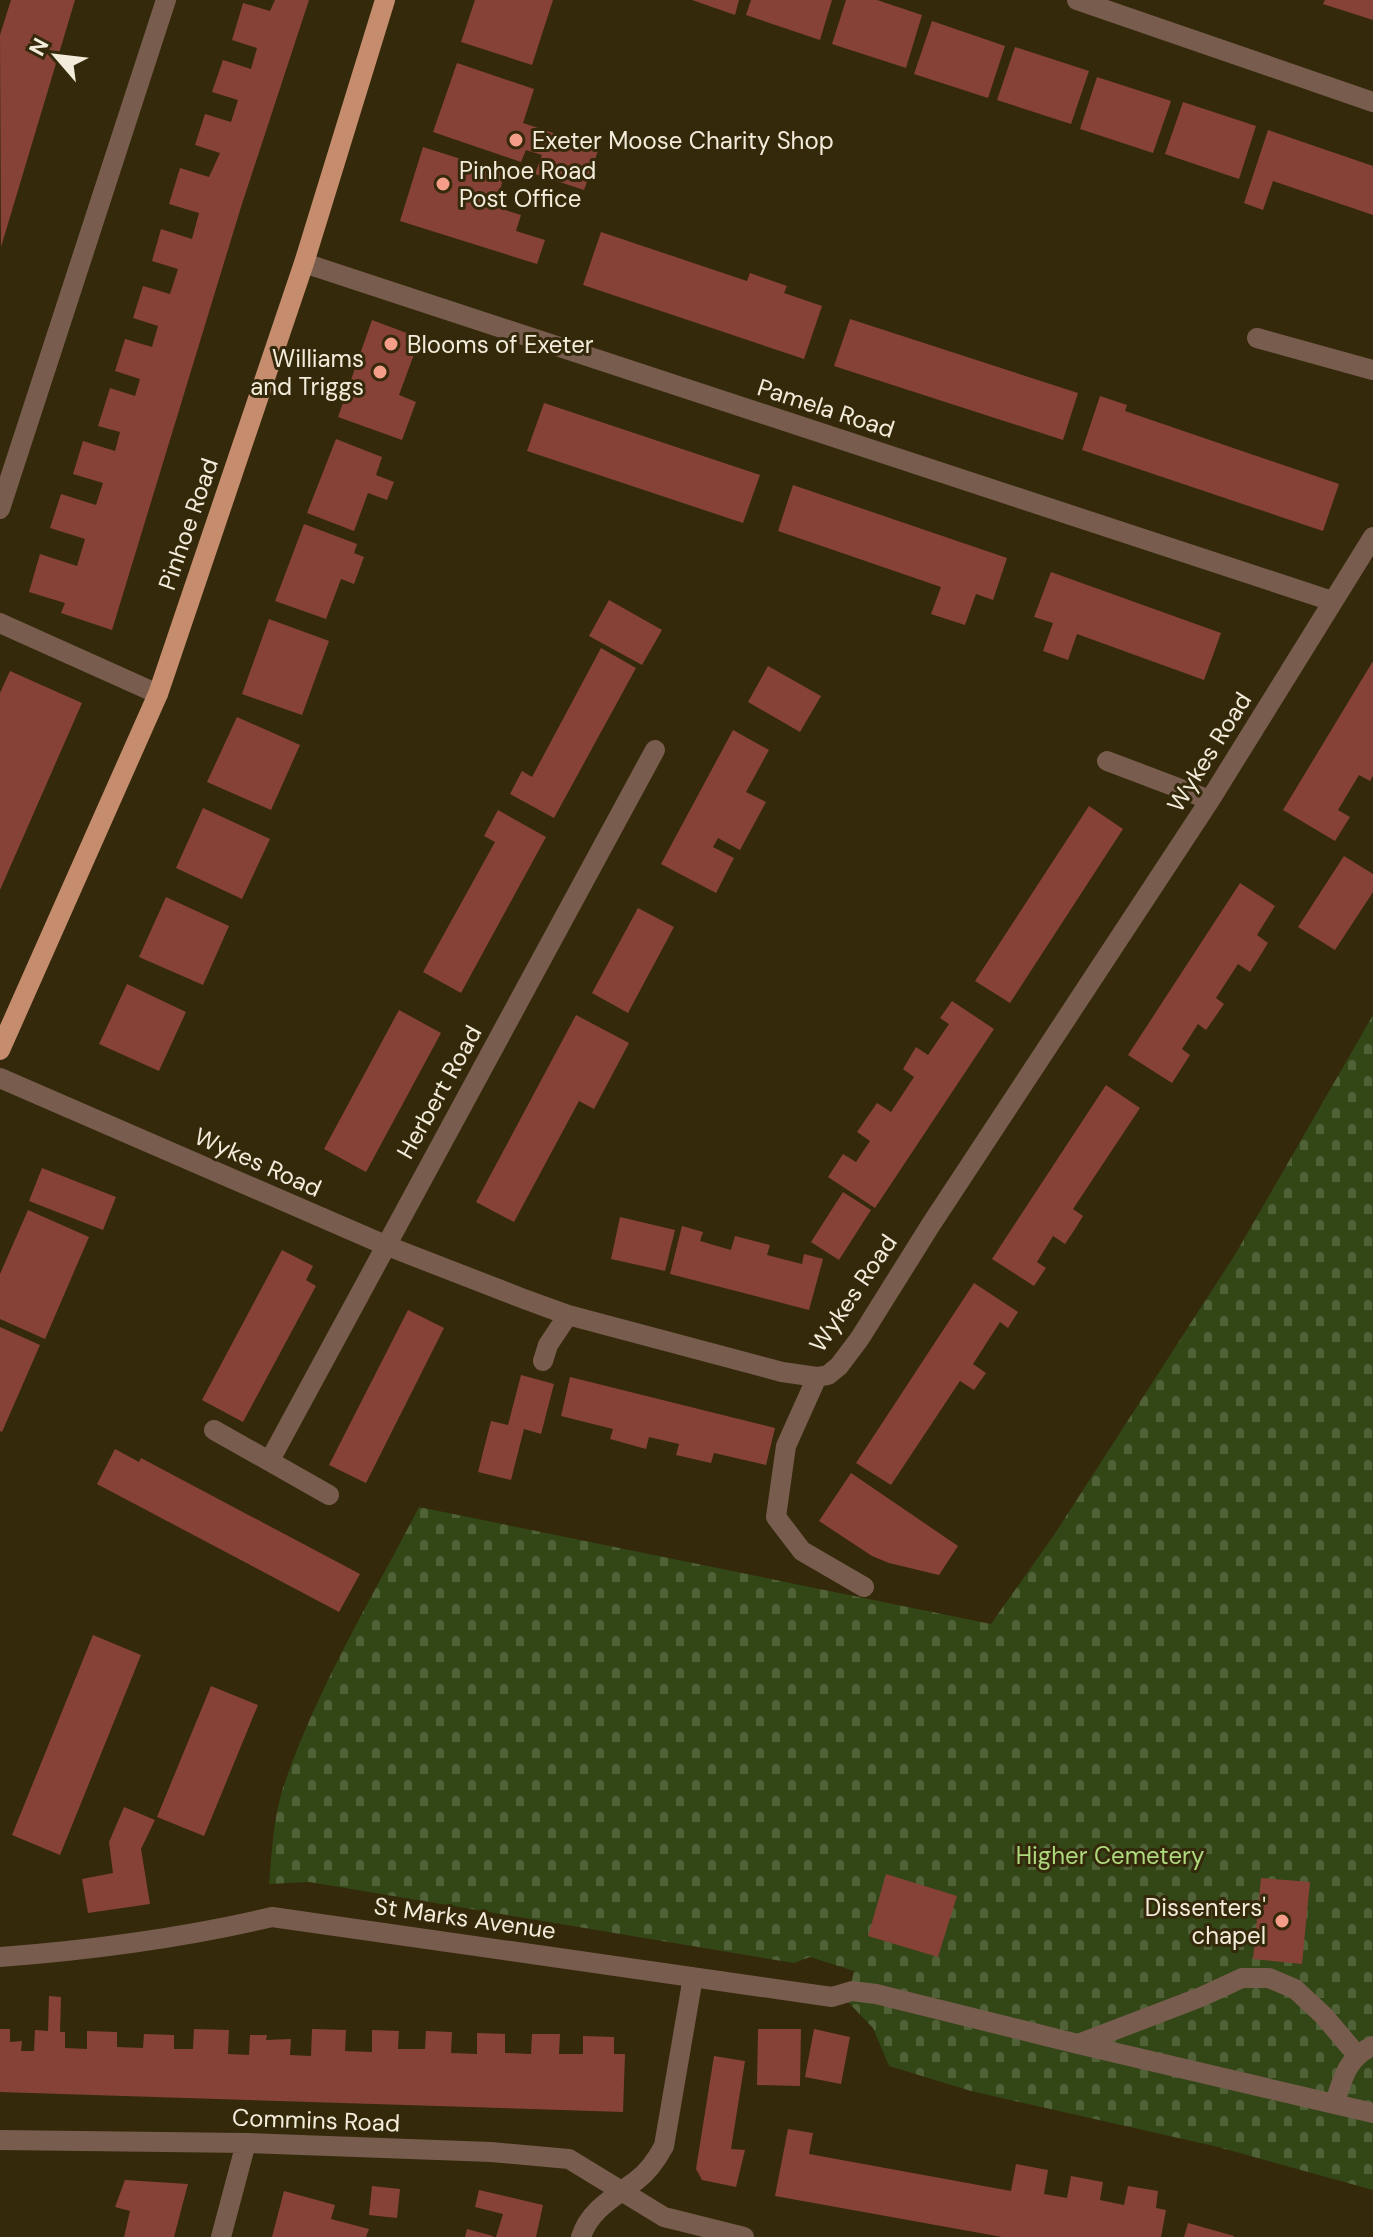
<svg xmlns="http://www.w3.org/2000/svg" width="1373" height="2237" viewBox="0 0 1373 2237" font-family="'DM Sans',sans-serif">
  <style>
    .cemetery { fill: url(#cemetery-stones) }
    .building { fill: #874238 }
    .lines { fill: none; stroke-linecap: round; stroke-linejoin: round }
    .minor { stroke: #785c4e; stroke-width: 20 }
    .major { stroke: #c58c6e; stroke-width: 20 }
    .poi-dot { fill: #f49e8a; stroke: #34290a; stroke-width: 3 }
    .labels { text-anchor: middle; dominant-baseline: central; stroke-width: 6; stroke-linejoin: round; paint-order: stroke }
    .poi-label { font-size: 24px; fill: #f3ecdb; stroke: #34290a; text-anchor: start }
    .street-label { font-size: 24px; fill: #f3ecdb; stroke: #34290a }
    .park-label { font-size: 24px; fill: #afd97e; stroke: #34290a }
  </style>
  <defs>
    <pattern id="cemetery-stones" width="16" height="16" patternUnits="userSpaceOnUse" patternTransform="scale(2)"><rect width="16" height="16" fill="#324616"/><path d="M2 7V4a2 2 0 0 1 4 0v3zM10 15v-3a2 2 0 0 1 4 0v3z" fill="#506137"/></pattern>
  </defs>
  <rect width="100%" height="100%" fill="#34290a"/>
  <path class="cemetery" d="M 1373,1015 L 1373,2190 L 1218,2147 L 971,2091 L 889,2066 L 873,2028 L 847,2001 L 854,1971 L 810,1957 L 794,1963 L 309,1882 L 269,1884 C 272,1852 273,1819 283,1788 C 316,1690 372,1598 419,1507 L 991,1624 L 1054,1535 L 1236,1253 Z"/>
  <path class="building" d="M 11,0 L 75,0 L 1,247 L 0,35 Z
    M 275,0 L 309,0 L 241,207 L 112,630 L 61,613 L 65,603 L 29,592 L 40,554 L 77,566 L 85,539 L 50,528 L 61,494 L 96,505 L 103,483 L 73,474 L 83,441 L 115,451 L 120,432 L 98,426 L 110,388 L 135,396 L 140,379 L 115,371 L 125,339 L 152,347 L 158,326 L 133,318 L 143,286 L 170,294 L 178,269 L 152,261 L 161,229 L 192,239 L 199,213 L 169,204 L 180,168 L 209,177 L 220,153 L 195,145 L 205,114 L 231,122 L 238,100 L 212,92 L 223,60 L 251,69 L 257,48 L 232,40 L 243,3 L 270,11 Z
    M 475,0 L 553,0 L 532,65 L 461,42 Z
    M 692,0 L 739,0 L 735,15 Z
    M 751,0 L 832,0 L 820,40 L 746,15 Z
    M 846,0 L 877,0 L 922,15 L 906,68 L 832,44 Z
    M 1325,0 L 1373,0 L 1373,20 L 1323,4 Z
    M 932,21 L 1005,46 L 988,98 L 914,74 Z
    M 1015,47 L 1089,71 L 1071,124 L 997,100 Z
    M 457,63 L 534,89 L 523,123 L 599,148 L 584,190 L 535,174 L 542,155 L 526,150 L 521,162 L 433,132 Z
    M 1097,77 L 1171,101 L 1153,153 L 1080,129 Z
    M 1183,102 L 1256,126 L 1239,179 L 1165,154 Z
    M 1268,130 L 1373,166 L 1373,215 L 1273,181 L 1263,210 L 1244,203 Z
    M 423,147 L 505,173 L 495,207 L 521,215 L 516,231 L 545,240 L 537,264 L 400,221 Z
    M 601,232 L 747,281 L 750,273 L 787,286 L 784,293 L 822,306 L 804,359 L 583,285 Z
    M 850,319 L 1078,393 L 1063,440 L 834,366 Z
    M 372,320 L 420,338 L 399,395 L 416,402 L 402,440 L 338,417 Z
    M 1100,396 L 1127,405 L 1125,411 L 1339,484 L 1323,531 L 1082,450 Z
    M 544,403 L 760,475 L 743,523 L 527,451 Z
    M 336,439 L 382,457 L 376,475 L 394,482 L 387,500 L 368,493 L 354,531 L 307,513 Z
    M 793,485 L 1007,558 L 993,600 L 976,594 L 965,625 L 931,614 L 941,587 L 778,531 Z
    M 304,524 L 357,544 L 354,553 L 364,557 L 354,584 L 341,579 L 326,619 L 275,601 Z
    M 1051,572 L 1221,633 L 1204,680 L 1077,634 L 1068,660 L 1043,651 L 1053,623 L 1034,617 Z
    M 609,600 L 662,630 L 642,665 L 589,636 Z
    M 269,619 L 329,641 L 302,715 L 242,694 Z
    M 601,648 L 636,668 L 554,818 L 510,794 L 522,771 L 532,777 Z
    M 1373,661 L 1373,776 L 1370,781 L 1359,775 L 1338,810 L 1350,817 L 1335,841 L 1283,810 Z
    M 768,666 L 821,696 L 800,732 L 748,702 Z
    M 10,671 L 82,703 L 0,890 L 0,693 Z
    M 237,717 L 300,745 L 271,810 L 207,782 Z
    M 733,730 L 769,750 L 746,792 L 766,802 L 740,850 L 718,838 L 713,847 L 734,858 L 716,893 L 661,864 Z
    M 1089,806 L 1123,829 L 1010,1003 L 975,981 Z
    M 203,808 L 270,839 L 242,899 L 176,868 Z
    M 498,810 L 546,837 L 461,993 L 423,972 L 495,842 L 484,836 Z
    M 1344,856 L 1373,874 L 1373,892 L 1335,950 L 1298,927 Z
    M 1240,883 L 1275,906 L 1257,935 L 1268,943 L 1250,972 L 1238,964 L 1216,998 L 1224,1004 L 1206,1030 L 1198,1024 L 1182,1049 L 1190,1055 L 1172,1083 L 1128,1055 Z
    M 166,897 L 229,926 L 203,985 L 139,957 Z
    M 638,908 L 674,927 L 628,1013 L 592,993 Z
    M 127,984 L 186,1012 L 159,1071 L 99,1044 Z
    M 952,1001 L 994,1029 L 875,1208 L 828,1177 L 843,1154 L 856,1162 L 870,1141 L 857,1132 L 877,1103 L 891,1112 L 914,1077 L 903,1069 L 916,1047 L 928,1055 L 949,1024 L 940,1018 Z
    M 399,1010 L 441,1033 L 366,1172 L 324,1149 Z
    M 576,1015 L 629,1043 L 594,1109 L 579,1101 L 514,1222 L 476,1202 Z
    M 1106,1085 L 1140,1108 L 1073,1209 L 1083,1216 L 1075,1229 L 1065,1244 L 1053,1236 L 1037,1262 L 1046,1268 L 1034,1286 L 992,1259 Z
    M 42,1168 L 116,1197 L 103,1230 L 29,1201 Z
    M 843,1192 L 871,1210 L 839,1260 L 811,1242 Z
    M 28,1210 L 89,1237 L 45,1339 L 0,1319 L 0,1274 Z
    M 620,1217 L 675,1230 L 665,1271 L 611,1259 Z
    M 682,1226 L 703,1232 L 700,1241 L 731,1250 L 735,1236 L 770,1245 L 767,1255 L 786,1260 L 802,1264 L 804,1254 L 823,1259 L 809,1310 L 670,1274 Z
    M 282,1250 L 313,1266 L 306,1280 L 316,1286 L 243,1422 L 202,1400 Z
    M 974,1283 L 1018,1312 L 1008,1328 L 1000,1322 L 973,1364 L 986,1373 L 974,1390 L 960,1381 L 891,1485 L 856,1463 Z
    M 408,1310 L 444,1328 L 366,1483 L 329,1465 Z
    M 0,1327 L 40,1345 L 2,1432 L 0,1431 Z
    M 521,1375 L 554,1384 L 541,1434 L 524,1429 L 511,1480 L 478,1472 L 491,1421 L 508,1425 Z
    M 570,1377 L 775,1428 L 766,1465 L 714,1453 L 711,1463 L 676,1455 L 679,1444 L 649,1437 L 646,1449 L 610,1439 L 613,1429 L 561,1416 Z
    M 115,1449 L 139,1462 L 141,1458 L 360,1574 L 339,1612 L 97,1484 Z
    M 851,1473 L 958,1546 L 939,1575 L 889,1563 L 872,1556 L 819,1521 Z
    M 93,1635 L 141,1655 L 60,1855 L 12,1835 Z
    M 211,1686 L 258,1705 L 204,1836 L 157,1817 Z
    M 124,1807 L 155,1820 L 141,1849 L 150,1904 L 88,1913 L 82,1879 L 113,1873 L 109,1842 Z
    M 886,1874 L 957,1896 L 938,1957 L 868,1936 Z
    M 1261,1878 L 1310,1882 L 1302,1964 L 1253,1959 Z
    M 49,1996 L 61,1997 L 60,2032 L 65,2032 L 65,2048 L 87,2049 L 87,2031 L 117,2032 L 117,2047 L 143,2048 L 144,2034 L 174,2035 L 174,2049 L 193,2049 L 194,2029 L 229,2030 L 228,2054 L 249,2055 L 250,2035 L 267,2035 L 266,2040 L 291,2039 L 290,2055 L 311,2056 L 312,2029 L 346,2030 L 345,2051 L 372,2052 L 372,2030 L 399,2031 L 398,2049 L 425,2049 L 426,2031 L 452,2032 L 451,2053 L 477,2054 L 477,2033 L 505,2034 L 505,2053 L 531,2054 L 532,2034 L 560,2034 L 559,2054 L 583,2054 L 583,2036 L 614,2037 L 614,2054 L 625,2054 L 623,2112 L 0,2092 L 0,2029 L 10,2029 L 10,2042 L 22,2041 L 21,2051 L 34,2051 L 35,2030 L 48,2031 Z
    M 758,2029 L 801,2029 L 800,2086 L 757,2085 Z
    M 814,2029 L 850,2037 L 841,2084 L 805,2077 Z
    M 714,2056 L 745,2061 L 731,2149 L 745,2150 L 736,2187 L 702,2180 L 696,2169 Z
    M 788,2129 L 813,2133 L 809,2154 L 1011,2191 L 1016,2164 L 1048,2170 L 1044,2194 L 1067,2198 L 1071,2176 L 1103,2182 L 1100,2200 L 1124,2205 L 1128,2186 L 1158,2191 L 1156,2208 L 1166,2210 L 1161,2237 L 1002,2237 L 775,2196 Z
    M 125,2180 L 188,2184 L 174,2237 L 124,2237 L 130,2211 L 115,2207 Z
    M 372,2186 L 400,2189 L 397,2218 L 369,2215 Z
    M 479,2190 L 543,2205 L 536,2237 L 496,2237 L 503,2214 L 475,2207 Z
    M 284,2191 L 335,2205 L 331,2219 L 369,2229 L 366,2237 L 272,2237 Z
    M 1188,2223 L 1234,2236 L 1234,2237 L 1184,2237 Z
    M 467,2229 L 493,2236 L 493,2237 L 465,2237 Z"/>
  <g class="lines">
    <path class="minor" d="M 1077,0 L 1373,102
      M 304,263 L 1332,601
      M 1257,338 L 1373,370
      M 0,509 L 166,0
      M 0,623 L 158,694
      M 1107,761 L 1210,800
      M 0,1078 L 385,1245 L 524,1299 L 568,1315 L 782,1372 L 817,1377 L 828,1375 L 839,1366 L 860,1338 L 930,1226 L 1210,800 L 1373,537
      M 543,1361 L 548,1345 L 568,1315
      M 817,1377 L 786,1446 L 776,1517 L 802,1551 L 864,1587
      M 214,1430 L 329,1495
      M 270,1460 L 655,750
      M 0,1957 C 91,1950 183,1938 272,1917 L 832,1997 L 852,1991 L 876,1994 L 1078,2044 L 1373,2113
      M 1078,2044 L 1201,1997 L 1242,1978 L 1269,1978 L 1295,1989 L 1324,2016 L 1356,2054
      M 1335,2103 C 1342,2079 1348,2056 1373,2046
      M 0,2140 L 246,2143 L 491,2152 L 569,2159 L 664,2217 L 744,2237
      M 221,2237 L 246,2143
      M 581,2237 C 590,2209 615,2197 637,2180 C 649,2171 657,2159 664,2146 L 693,1977"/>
    <path class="major" d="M 0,1050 L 158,694 L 304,263 L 385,0"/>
  </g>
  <g class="poi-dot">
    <circle cx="516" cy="140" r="8"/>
    <circle cx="443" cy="184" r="8"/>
    <circle cx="391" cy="344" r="8"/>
    <circle cx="380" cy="372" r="8"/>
    <circle cx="1282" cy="1921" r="8"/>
  </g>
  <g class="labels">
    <g class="poi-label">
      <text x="532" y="140">Exeter Moose Charity Shop</text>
      <text x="459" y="170">Pinhoe Road<tspan x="459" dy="28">Post Office</tspan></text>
      <text x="407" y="344">Blooms of Exeter</text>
      <text x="364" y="358" text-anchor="end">Williams<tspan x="364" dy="28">and Triggs</tspan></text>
      <text x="1266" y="1907" text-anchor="end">Dissenters'<tspan x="1266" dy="28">chapel</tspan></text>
    </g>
    <g class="street-label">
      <text transform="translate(826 408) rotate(18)">Pamela Road</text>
      <text transform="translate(188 524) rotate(-71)">Pinhoe Road</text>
      <text transform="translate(1209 752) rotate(-58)">Wykes Road</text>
      <text transform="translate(439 1092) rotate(-61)">Herbert Road</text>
      <text transform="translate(258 1162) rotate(24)">Wykes Road</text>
      <text transform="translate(853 1293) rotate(-56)">Wykes Road</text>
      <text transform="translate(465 1918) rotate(8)">St Marks Avenue</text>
      <text transform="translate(316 2120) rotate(2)">Commins Road</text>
    </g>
    <g class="park-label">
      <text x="1110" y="1855">Higher Cemetery</text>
    </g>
  </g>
  <g transform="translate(56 56) rotate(298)" stroke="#34290a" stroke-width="6" paint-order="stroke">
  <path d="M0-6L14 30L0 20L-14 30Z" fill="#f3ecdb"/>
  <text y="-12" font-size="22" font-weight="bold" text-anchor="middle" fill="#f3ecdb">N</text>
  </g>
</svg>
